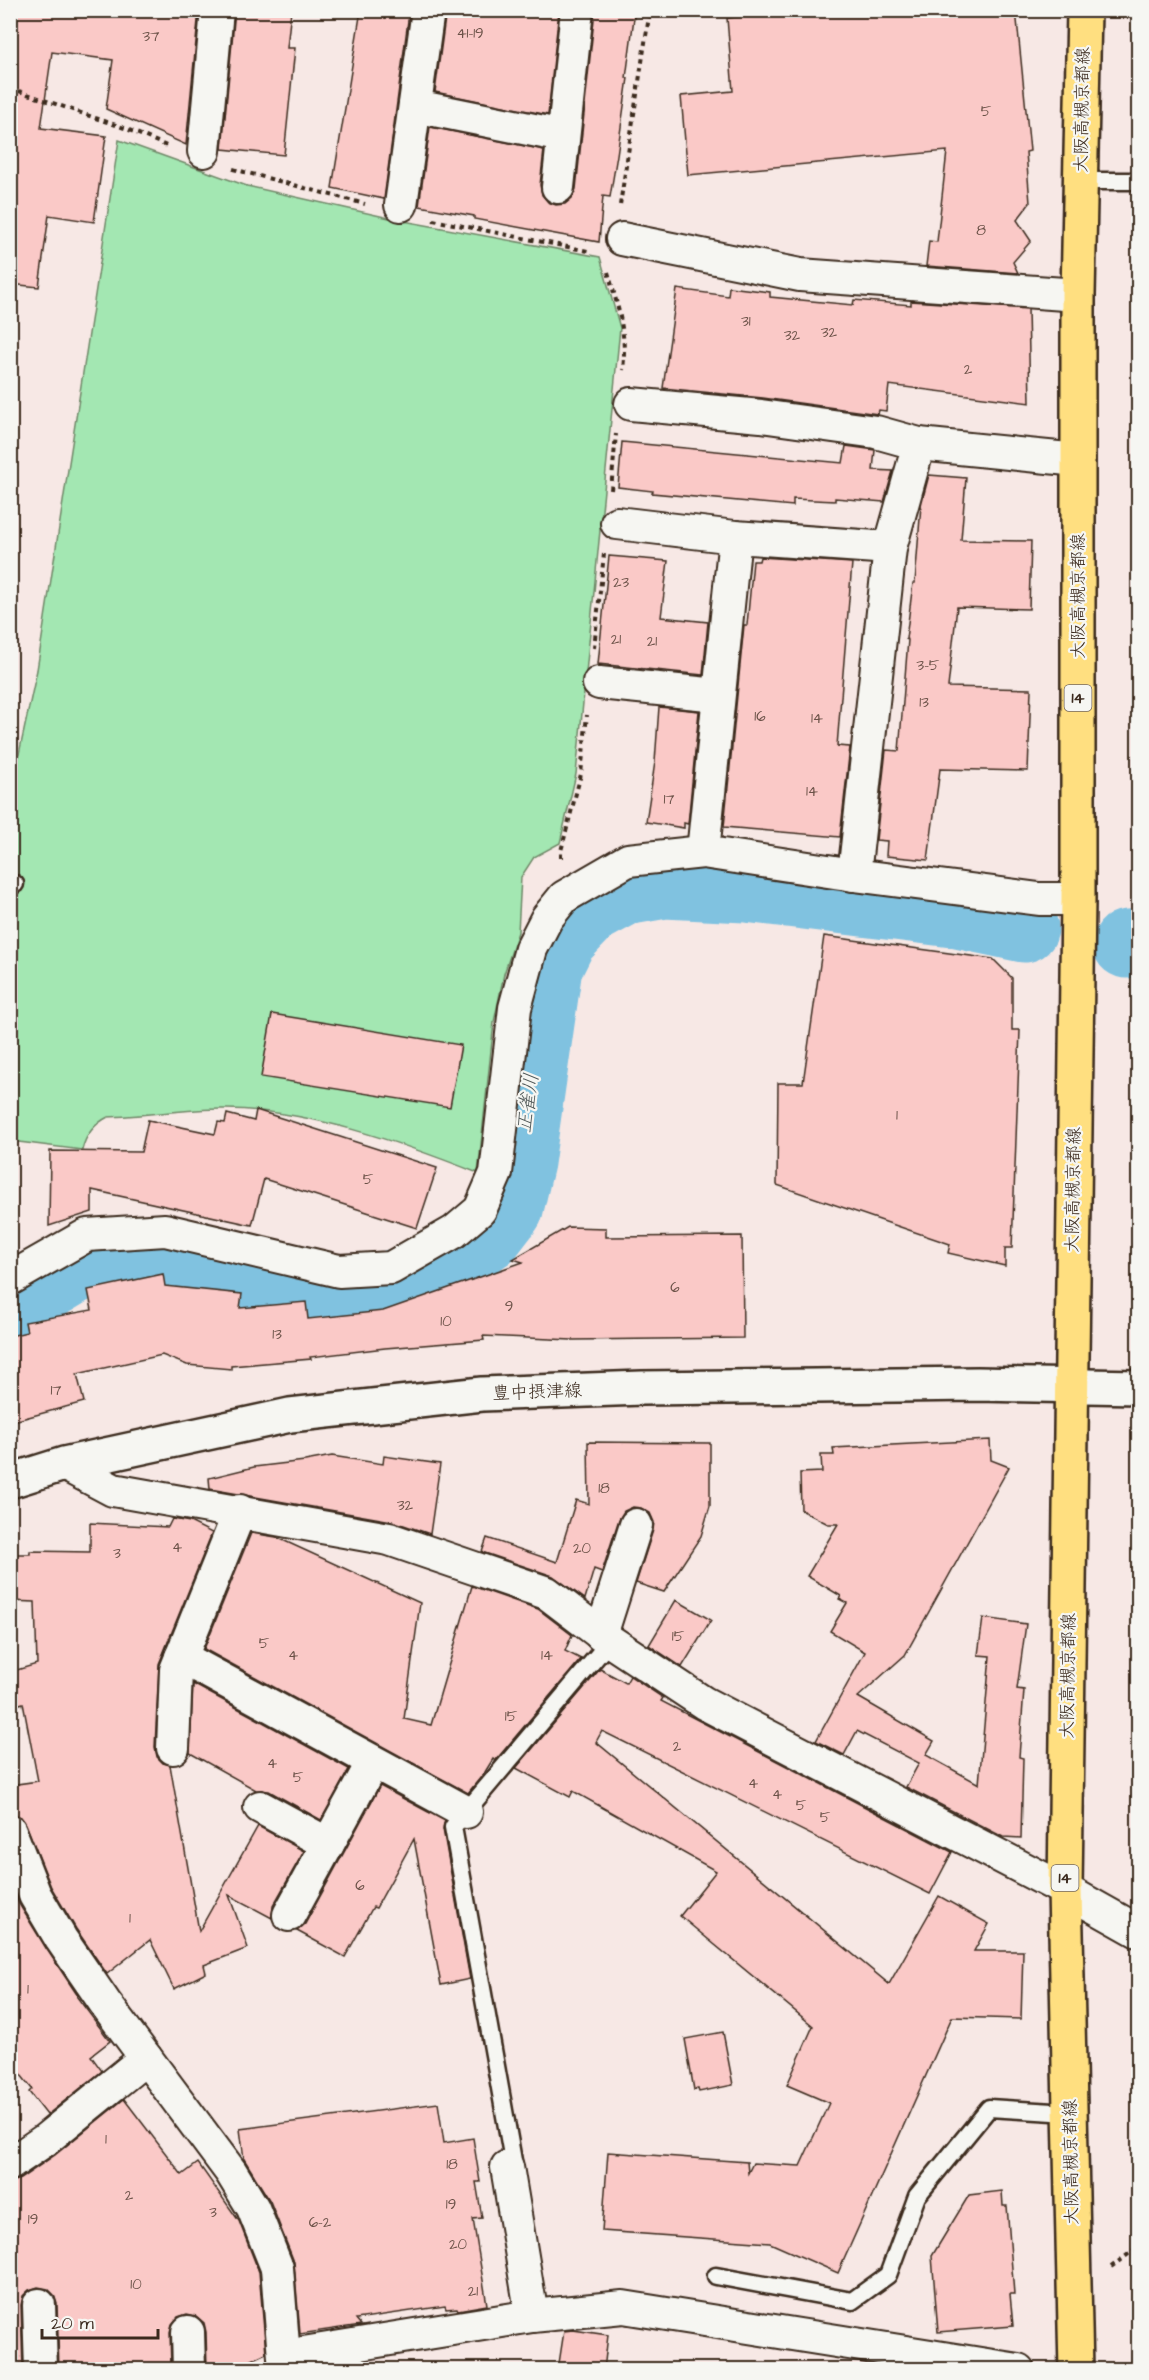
<svg xmlns="http://www.w3.org/2000/svg" width="1149" height="2380" font-family="'Architects Daughter','Klee One',sans-serif">
<style>
.green{fill:#a3e7b2;stroke:#6f8868;stroke-width:1.5}
.lines{fill:none;stroke-linecap:round;stroke-linejoin:round}
.river{stroke:#80c2e0;stroke-width:69}
.building{fill:#fac9c7;stroke:#3b2a1e;stroke-width:1.5}
.lane-casing{stroke:#3b2a1e;stroke-width:21}
.street-casing{stroke:#3b2a1e;stroke-width:36}
.secondary-casing{stroke:#3b2a1e;stroke-width:38}
.primary-casing{stroke:#3b2a1e;stroke-width:38}
.path{stroke:#3b2a1e;stroke-width:4;stroke-dasharray:4.5 4.5;stroke-linecap:butt}
.lane{stroke:#f6f6f2;stroke-width:16}
.street{stroke:#f6f6f2;stroke-width:32}
.secondary{stroke:#f6f6f2;stroke-width:33}
.primary{stroke:#ffdf80;stroke-width:33}
.labels{text-anchor:middle;dominant-baseline:central;stroke-width:4.5;stroke-linejoin:round;paint-order:stroke}
.number-label{font-size:15px;fill:#6b5248}
.shield{fill:#f6f6f2;stroke:#73675e;stroke-width:1.5}
.shield-label{font-size:16px;font-weight:bold;fill:#3b2a1e}
.street-label{font-size:18px;fill:#3b2a1e;stroke:#f6f6f2}
.water-label{font-size:20px;font-style:italic;fill:#505858;stroke:#f6f6f2}
</style>
<rect width="100%" height="100%" fill="#f7e8e5"/>
<filter id="ink" filterUnits="userSpaceOnUse"><feTurbulence type="fractalNoise" baseFrequency=".0167" numOctaves="2"/><feDisplacementMap in="SourceGraphic" scale="12" xChannelSelector="R" yChannelSelector="G"/><feConvolveMatrix kernelMatrix="1 2 1 2 8 2 1 2 1" color-interpolation-filters="sRGB"/></filter>
<g filter="url(#ink)">
<path class="green" d="M119 140 247 186 398 220 600 257 620 328 576 774 560 843 534 857 521 877 518 932 504 974 494 1022 478 1173C402 1143 304 1108 222 1109 184 1109 146 1116 108 1117 94 1124 86 1134 82 1150L11 1141V791L37 670Z"/>
<g class="lines">
<g class="river">
<path d="M1127 944 1138 943"/>
<path d="M10 1308 83 1264 129 1255 169 1256 298 1291 365 1293 417 1276 460 1255 489 1235 509 1209 520 1162 548 967 562 939 590 910 625 891 665 884 746 888 953 913 1024 928"/>
</g>
</g>
<g class="building">
<path d="M15 10H199L186 145 106 109 113 60 52 52 41 128 106 136 94 222 49 215 39 287 10 284V45Z"/>
<path d="M235 10H291L287 48H295L284 155 222 149Z"/>
<path d="M361 10 409 13 384 199 332 188Z"/>
<path d="M449 10H559L548 115 435 92 445 18H449Z"/>
<path d="M595 10H635L626 78H628L617 155 610 197 603 196 599 242 474 219V216L419 206 430 127 544 150 540 185 542 195 548 202 556 205 565 204 572 198 576 189Z"/>
<path d="M806 10H1016L1030 151 1026 152 1030 203 1017 220 1031 241 1013 262 1018 273 926 266 929 241 937 242 947 151 688 175 681 96 733 91 727 18Z"/>
<path d="M729 287 770 292V297L853 305 854 300 911 305V301L1028 309 1030 403 889 385 886 411 879 410 878 414 763 398 663 388 677 289 728 296Z"/>
<path d="M622 442 843 463 846 446 875 450 873 470 893 471 884 502 835 498V501L793 499V506L652 493 653 491 618 487Z"/>
<path d="M929 475 966 478 961 540 1031 541 1029 609 957 607 948 687 1031 689 1028 771 940 769 928 860 886 856 887 841 876 840 886 750 899 751 908 640 906 639 913 583H915L921 505Z"/>
<path d="M609 556 668 561 661 617 708 622 703 675 598 664Z"/>
<path d="M760 557 852 563 837 746 850 747 840 837 724 827 744 625H747L753 561H759Z"/>
<path d="M659 707 699 711 688 824 684 823V828L646 822 655 762Z"/>
<path d="M824 936 993 959 1012 978V1030H1020L1012 1248H1005V1266L948 1253 950 1244 777 1185 778 1083H803Z"/>
<path d="M272 1014 461 1045 450 1107 261 1077Z"/>
<path d="M256 1110 437 1168 417 1228 264 1179 252 1225 92 1190V1212L49 1226 50 1151 141 1152 148 1120 215 1134 218 1122 225 1123 227 1114 254 1121Z"/>
<path d="M568 1227 606 1228V1237L742 1236 743 1338 572 1340 483 1336 484 1340 385 1348 310 1357 311 1359 231 1366V1369L187 1365 162 1355 77 1374 84 1402 10 1422V1336L27 1332 25 1322 92 1310 88 1290 163 1274 165 1286 242 1294 240 1308 306 1302 308 1319 383 1311 523 1262 513 1259Z"/>
<path d="M990 1440 991 1460 1009 1467 905 1655 858 1697 934 1741 926 1755 979 1784 990 1656 978 1655 983 1618 1026 1624 1017 1689 1024 1690 1019 1757 1023 1758 1021 1838 1003 1837 906 1787 919 1763 857 1731 844 1755 816 1741 865 1652 830 1631 847 1603 839 1599 841 1596 807 1576 838 1524H828L801 1510 800 1473 822 1472 821 1455H834L833 1448Z"/>
<path d="M588 1442 710 1443V1506L701 1536 664 1592 636 1583 653 1530 654 1522 650 1513 641 1508 633 1507 624 1511 619 1519 602 1572 594 1569 585 1599 553 1576 482 1552 487 1538 557 1562 576 1500 589 1504Z"/>
<path d="M332 1456 383 1464 384 1456 440 1464 430 1534 392 1521 210 1489 209 1478 254 1467 305 1461Z"/>
<path d="M172 1519 190 1522 212 1533 159 1664 155 1747 157 1757 163 1763 170 1765 199 1931 258 1826 304 1851 273 1906 272 1918 229 1895 248 1948 204 1965 206 1973 174 1989 150 1940 107 1974 76 1929 51 1887 26 1824 21 1817 10 1813V1785L38 1781 23 1703 10 1707V1672L37 1664 35 1602 10 1601V1554H30V1551L90 1552V1523L168 1527Z"/>
<path d="M251 1533 276 1537 420 1603 404 1719 431 1725 472 1586 538 1609 572 1635 565 1651 581 1659 495 1761 493 1759 485 1772 468 1793 204 1649Z"/>
<path d="M676 1600 711 1620 682 1667 649 1645Z"/>
<path d="M600 1669 626 1683 630 1676 663 1698 661 1701 952 1852 930 1894 602 1731 596 1742 889 1984 939 1896 989 1924 974 1951H1023L1021 2019 952 2017 838 2273 770 2243 602 2231 608 2152 747 2162 748 2173 753 2163 800 2166 829 2103 787 2085 813 2026 680 1916 716 1871 573 1791 570 1797 516 1768Z"/>
<path d="M193 1684 349 1769 321 1820 269 1791 256 1790 190 1753Z"/>
<path d="M380 1786 445 1821 443 1829 470 1979 441 1985 414 1839 376 1908 373 1907 345 1957 297 1931 305 1924Z"/>
<path d="M10 1882 19 1904 46 1948 78 1996 77 1997 110 2041 91 2056 102 2071 47 2115 29 2092 32 2089 10 2061Z"/>
<path d="M723 2032 733 2085 699 2092 698 2089 694 2090 685 2039Z"/>
<path d="M124 2099 182 2175 198 2163 239 2221 259 2272 266 2353 230 2370H207L206 2332 204 2323 196 2316 187 2314 178 2317 172 2324 170 2332 171 2366 59 2370 57 2304 54 2295 48 2289 38 2287 29 2290 23 2296 21 2305 23 2370H10V2182L20 2179 55 2155Z"/>
<path d="M438 2103 444 2143 473 2138 480 2182H476L482 2218 473 2219 487 2305 458 2310 457 2308 446 2309 445 2306 356 2319 361 2325 300 2334 294 2262 270 2201 244 2159 240 2129Z"/>
<path d="M1002 2191 1003 2206H1007L1014 2294H1010L1013 2326 938 2332 932 2256 969 2195Z"/>
<path d="M573 2330 608 2335 604 2370H558L564 2331Z"/>
</g>
<g class="lines">
<g class="lane-casing">
<g id="lane">
<path d="M1081 181H1138"/>
<path d="M10 884H15"/>
<path d="M508 2167 514 2166 453 1827 610 1641"/>
<path d="M716 2276 852 2301 888 2275 917 2196 989 2108 1070 2113"/>
</g>
</g>
<g class="street-casing">
<g id="street">
<path d="M415 106 563 136"/>
<path d="M204 151 217 10"/>
<path d="M558 187 577 10"/>
<path d="M401 205 428 10"/>
<path d="M622 239 800 275 1078 295"/>
<path d="M631 404 761 416 876 432 919 444 1078 460"/>
<path d="M617 523 735 537 890 548"/>
<path d="M599 683 718 695"/>
<path d="M703 852 735 537"/>
<path d="M854 875 890 548 919 444"/>
<path d="M10 1279 87 1235 165 1230 339 1271 391 1268 454 1232 480 1210 496 1173 515 1008 531 949 547 918 564 897 628 860 703 852 854 875 1039 899H1078"/>
<path d="M64 1464 113 1490 389 1539 547 1593 610 1641 704 1703 1065 1890 1138 1931"/>
<path d="M601 1635 636 1525"/>
<path d="M181 1657 466 1812"/>
<path d="M173 1748 176 1670 240 1511"/>
<path d="M260 1807 328 1844"/>
<path d="M10 1831 35 1895 61 1939 105 2003 231 2172 253 2208 277 2268 285 2370"/>
<path d="M289 1915 373 1762"/>
<path d="M10 2164 45 2140 146 2058"/>
<path d="M507 2167 532 2316"/>
<path d="M39 2305 41 2370"/>
<path d="M188 2332 189 2370"/>
<path d="M285 2356 532 2316 623 2307 1018 2370"/>
</g>
</g>
<g class="secondary-casing">
<path id="secondary" d="M10 1481 64 1464 290 1415 482 1394 642 1388 978 1384 1138 1387"/>
</g>
<g class="primary-casing">
<path id="primary" d="M1076 2370 1065 1890 1078 899V295L1084 10"/>
</g>
<g class="path">
<path d="M10 88 127 129 169 147"/>
<path d="M233 169 365 204"/>
<path d="M620 205 650 10"/>
<path d="M433 220 588 251"/>
<path d="M608 272C618 307 627 334 623 370"/>
<path d="M611 490 616 434"/>
<path d="M594 648 604 554"/>
<path d="M561 858V851L581 774 587 715"/>
<path d="M1111 2267 1138 2247"/>
</g>
<use href="#lane" class="lane"/>
<use href="#street" class="street"/>
<use href="#secondary" class="secondary"/>
<use href="#primary" class="primary"/>
</g>
</g>
<g class="labels">
<g class="number-label">
<text x="470" y="33">41-19</text>
<text x="151" y="36">37</text>
<text x="986" y="111">5</text>
<text x="981" y="230">8</text>
<text x="746" y="321">31</text>
<text x="829" y="332">32</text>
<text x="792" y="335">32</text>
<text x="968" y="369">2</text>
<text x="621" y="582">23</text>
<text x="616" y="639">21</text>
<text x="652" y="641">21</text>
<text x="928" y="665">3-5</text>
<text x="924" y="702">13</text>
<text x="760" y="716">16</text>
<text x="817" y="718">14</text>
<text x="812" y="791">14</text>
<text x="669" y="799">17</text>
<text x="897" y="1115">1</text>
<text x="368" y="1179">5</text>
<text x="675" y="1287">6</text>
<text x="509" y="1306">9</text>
<text x="446" y="1321">10</text>
<text x="277" y="1334">13</text>
<text x="56" y="1390">17</text>
<text x="604" y="1488">18</text>
<text x="405" y="1505">32</text>
<text x="177" y="1547">4</text>
<text x="582" y="1548">20</text>
<text x="117" y="1553">3</text>
<text x="678" y="1636">15</text>
<text x="264" y="1643">5</text>
<text x="293" y="1655">4</text>
<text x="547" y="1655">14</text>
<text x="511" y="1716">15</text>
<text x="677" y="1746">2</text>
<text x="272" y="1763">4</text>
<text x="298" y="1777">5</text>
<text x="753" y="1783">4</text>
<text x="777" y="1794">4</text>
<text x="801" y="1805">5</text>
<text x="825" y="1817">5</text>
<text x="360" y="1885">6</text>
<text x="130" y="1918">1</text>
<text x="28" y="1989">1</text>
<text x="106" y="2139">1</text>
<text x="452" y="2164">18</text>
<text x="129" y="2195">2</text>
<text x="451" y="2204">19</text>
<text x="213" y="2212">3</text>
<text x="33" y="2219">19</text>
<text x="320" y="2222">6-2</text>
<text x="458" y="2244">20</text>
<text x="136" y="2284">10</text>
<text x="473" y="2291">21</text>
</g>
<g class="shield">
<rect x="1064.5" y="685" width="27" height="26" rx="4.5"/>
<rect x="1051.5" y="1865" width="27" height="26" rx="4.5"/>
</g>
<g class="shield-label">
<text x="1078" y="698">14</text>
<text x="1065" y="1878">14</text>
</g>
<g class="street-label">
<text transform="translate(1082 110) rotate(-89)">大阪高槻京都線</text>
<text transform="translate(1078 596) rotate(-90)">大阪高槻京都線</text>
<text transform="translate(1073 1190) rotate(-89)">大阪高槻京都線</text>
<text transform="translate(537 1392) rotate(-2)">豊中摂津線</text>
<text transform="translate(1068 1676) rotate(-89)">大阪高槻京都線</text>
<text transform="translate(1071 2162) rotate(-91)">大阪高槻京都線</text>
</g>
<g class="water-label">
<text transform="translate(528 1103) rotate(-82)">正雀川</text>
</g>
</g>
<rect width="1149" height="2380" fill="none" stroke="#f6f6f2" stroke-width="36"/>
<rect x="18" y="18" width="1113" height="2344" fill="none" stroke="#3b2a1e" stroke-width="2" filter="url(#ink)"/>
<path d="M42 2329v9h116v-9" fill="none" stroke="#3b2a1e" stroke-width="3"/>
<text x="51" y="2329" font-size="18" fill="#3b2a1e" stroke="#f6f6f2" stroke-width="4.5" paint-order="stroke">20 m</text>
</svg>
